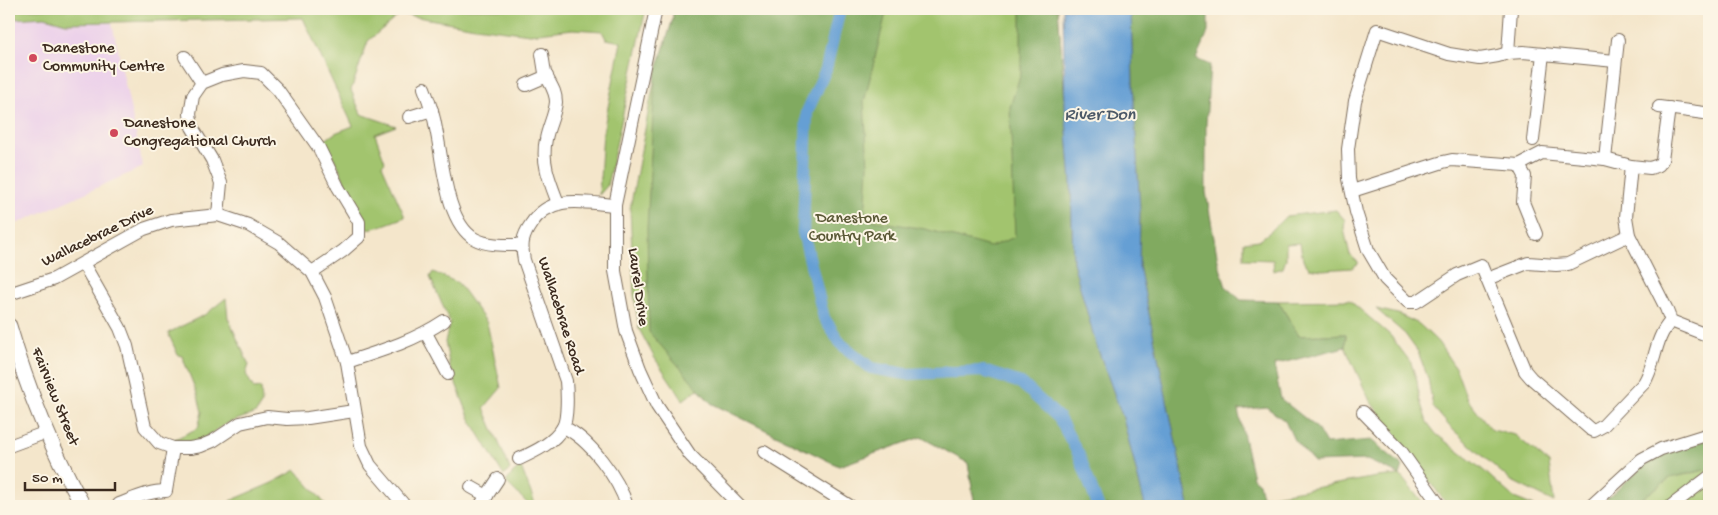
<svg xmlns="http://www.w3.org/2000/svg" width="1718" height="515" font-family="'Gochi Hand',sans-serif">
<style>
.built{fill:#ecd1ea}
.green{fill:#a2c46e;stroke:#6e7746}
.forest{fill:#81aa61;stroke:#5e6a40}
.water{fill:#659fd4;stroke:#506479}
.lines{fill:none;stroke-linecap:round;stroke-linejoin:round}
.canal{stroke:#659fd4;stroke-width:12}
.minor-casing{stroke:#7c6c5b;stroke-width:14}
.tertiary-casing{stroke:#7c6c5b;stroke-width:17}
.minor{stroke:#fff;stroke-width:12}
.tertiary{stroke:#fff;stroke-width:15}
.poi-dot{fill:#d1495b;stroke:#fcf5e5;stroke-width:2}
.labels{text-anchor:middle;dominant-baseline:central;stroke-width:4;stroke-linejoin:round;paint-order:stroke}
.poi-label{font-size:16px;fill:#3b2a1e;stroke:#fcf5e5;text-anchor:start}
.park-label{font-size:16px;fill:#5a5836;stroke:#fcf5e5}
.street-label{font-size:16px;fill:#3b2a1e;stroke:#fcf5e5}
.water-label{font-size:18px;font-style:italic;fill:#4c5967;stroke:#fcf5e5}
</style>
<rect width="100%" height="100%" fill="#fcf5e5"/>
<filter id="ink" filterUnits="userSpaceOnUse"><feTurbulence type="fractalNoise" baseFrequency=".02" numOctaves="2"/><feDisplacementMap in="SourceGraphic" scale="10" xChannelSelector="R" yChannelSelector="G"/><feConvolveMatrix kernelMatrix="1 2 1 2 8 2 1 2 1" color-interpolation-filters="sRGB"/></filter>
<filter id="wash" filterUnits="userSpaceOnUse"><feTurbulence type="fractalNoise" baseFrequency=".0096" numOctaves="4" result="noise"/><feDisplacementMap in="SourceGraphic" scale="20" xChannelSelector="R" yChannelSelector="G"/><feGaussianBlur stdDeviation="1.12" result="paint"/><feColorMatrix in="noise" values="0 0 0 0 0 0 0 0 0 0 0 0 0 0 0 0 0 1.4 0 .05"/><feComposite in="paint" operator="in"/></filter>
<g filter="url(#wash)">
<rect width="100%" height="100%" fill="#f4e6cb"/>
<path class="built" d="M45 17 66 23H112L143 167 9 227V18Z"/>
<g class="green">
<path d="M9 9H646L607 186 599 195 603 132 621 42 606 39 602 31 573 29 530 34 475 27 400 14 368 41 351 90 361 114 396 126 375 134 385 162 382 165 405 217 378 227 367 229 355 201 347 189 338 165 324 141 335 133 353 126 303 18 66 23 45 17 12 19 9 18Z"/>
<path d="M673 9H1058L1071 183 1145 506H975L968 463 921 437 839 466 711 403 698 389 683 400 654 357 639 329 634 294 630 209 655 76 673 19Z"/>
<path d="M1336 210 1345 220 1344 229 1350 255 1359 263 1352 268 1322 270 1309 268 1303 260 1300 243 1286 244V259L1283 268 1274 271 1273 260 1244 259V242L1259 240 1270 232 1286 216Z"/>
<path d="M433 272 458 283 487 323 501 388 484 408 510 469 504 476 470 419 450 368 445 342 450 322 430 277Z"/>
<path d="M226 298 228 318 249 365 246 374 254 389 261 388 262 403 256 413 228 423 195 443 173 440 198 428 202 412 198 396 182 356 178 355 168 333 206 314Z"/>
<path d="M1349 300 1390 335 1411 363 1417 381 1419 398 1427 422 1436 434 1483 470 1514 498 1534 506H1448L1370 401 1345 347 1346 334 1299 336 1278 301Z"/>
<path d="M1376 309 1398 314 1419 324 1438 342 1456 369 1467 399 1492 430 1515 435 1549 463 1554 502 1510 480 1451 428 1433 407 1428 378 1418 352 1405 334Z"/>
<path d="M521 467 536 506H530L506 482 513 473Z"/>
<path d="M1709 469V471L1671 499 1665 506H1631L1670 478Z"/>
<path d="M296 470 327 506H231L230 501 272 483Z"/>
<path d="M1400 475 1425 506H1264L1262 497 1377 477Z"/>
<path d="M1709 481V502L1708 506H1675Z"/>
</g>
<g class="forest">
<path d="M673 9H887L864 102 868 166 865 219 925 229 990 247 1015 237 1010 107 1021 73V9H1058L1071 183 1073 262 1096 344 1123 418 1145 506H975L968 463 921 437 839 466 711 403 649 332 647 229 655 76 673 19Z"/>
<path d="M1131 9H1208V32L1196 59 1210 65 1206 124V192L1218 261 1226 287 1241 300 1278 301 1299 336 1346 334 1345 347 1274 365 1281 399 1316 427 1326 444 1371 440 1403 466 1400 475 1367 460 1314 462 1294 440 1285 421 1266 407 1238 410 1253 478 1259 483 1264 506H1189L1139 266 1140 212 1133 84Z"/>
<path d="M1709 439V469L1670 478 1631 506H1599L1642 467 1663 453Z"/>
</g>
<path class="water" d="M1063 9H1131L1133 84 1140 212 1139 266 1189 506H1145L1123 418 1096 344 1073 262 1071 183 1065 107Z"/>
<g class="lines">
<path class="canal" d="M840 9 826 69 807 112 803 232 824 318 841 344 871 368 906 374 983 371 1021 383 1059 418 1079 455 1098 506"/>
</g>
</g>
<g filter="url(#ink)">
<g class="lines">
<g class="minor-casing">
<g id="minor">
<path d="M656 9 615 205V271L626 331 640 369 657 406 690 455 740 506"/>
<path d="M1508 53 1511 9"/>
<path d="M542 54C543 60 544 67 545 73 549 83 556 90 556 102 555 115 548 127 546 139 541 162 550 182 558 203"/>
<path d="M185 57 202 83"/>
<path d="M1615 61 1523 52 1508 53 1498 56 1480 59 1449 54 1377 30 1355 101 1348 149 1349 179 1356 212 1368 250 1385 279 1408 302H1416L1421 299 1457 275 1481 265 1525 371 1531 378 1590 429 1594 431 1603 426 1644 383C1656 364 1654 338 1671 321"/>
<path d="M526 85 547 76"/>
<path d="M424 88C429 101 434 115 436 129 443 159 445 222 475 239 488 246 507 245 521 245"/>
<path d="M1659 107 1704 113"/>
<path d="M409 117 432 110"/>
<path d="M1533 140 1543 54"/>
<path d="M1605 159 1618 40"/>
<path d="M1519 165 1525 176 1523 202 1536 234"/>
<path d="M1631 166 1626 217 1629 235 1666 308 1671 321 1709 336"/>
<path d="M1352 191 1443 162 1452 160 1519 165 1542 153 1605 159 1631 166 1650 168 1659 165 1662 160 1669 108"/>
<path d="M218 215 221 183 212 160 192 127 190 114 193 96 202 83 222 75 244 71 261 73 278 90 319 148 338 187 359 222V237L343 251 312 272"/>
<path d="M83 263 120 328 127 346 145 427 159 443 173 448H190L201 446 213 441 240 423 267 417 287 419 308 418 354 411"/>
<path d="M1487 279 1528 263 1556 265 1568 264 1629 235"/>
<path d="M9 294 54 279 144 229 171 220 218 215 248 225 279 243 312 272 325 297 347 362 361 446 370 465 405 506"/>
<path d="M426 333 448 374"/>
<path d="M347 362C381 351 414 341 444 321"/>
<path d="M1363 412 1401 451 1440 506"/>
<path d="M563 427C589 438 619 479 627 506"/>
<path d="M9 446 47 432"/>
<path d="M764 452 850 506"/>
<path d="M519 459C534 452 554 443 563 427 568 418 567 392 566 381L524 260C521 245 522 237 531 224 551 193 584 203 615 205"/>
<path d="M471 487 487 496"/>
<path d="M119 504C135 498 149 491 166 491L173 448"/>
<path d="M480 506 498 479"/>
<path d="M1591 506 1642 459 1661 449 1709 434"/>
<path d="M1671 506 1709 477"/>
</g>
</g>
<g class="tertiary-casing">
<path id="tertiary" d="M9 326C27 388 52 450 83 506"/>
</g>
<use href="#minor" class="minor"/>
<use href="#tertiary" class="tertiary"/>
</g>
</g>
<g class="poi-dot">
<circle cx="33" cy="58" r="5"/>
<circle cx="114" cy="133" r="5"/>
</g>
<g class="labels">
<g class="poi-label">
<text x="43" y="49">Danestone<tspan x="43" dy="18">Community Centre</tspan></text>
<text x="124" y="124">Danestone<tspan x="124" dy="18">Congregational Church</tspan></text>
</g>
<g class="park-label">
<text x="852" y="219">Danestone<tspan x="852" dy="18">Country Park</tspan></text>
</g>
<g class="street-label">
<text transform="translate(98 237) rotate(-26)">Wallacebrae Drive</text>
<text transform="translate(637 287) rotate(82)">Laurel Drive</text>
<text transform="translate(560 316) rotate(72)">Wallacebrae Road</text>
<text transform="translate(54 397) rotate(68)">Fairview Street</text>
</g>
<g class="water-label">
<text x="1100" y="115">River Don</text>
</g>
</g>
<rect width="1718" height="515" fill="none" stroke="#fcf5e5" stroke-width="30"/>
<path d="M25 482v8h90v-8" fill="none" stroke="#3b2a1e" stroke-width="2.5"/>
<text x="32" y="482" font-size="15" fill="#3b2a1e" stroke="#fcf5e5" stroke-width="4" paint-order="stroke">50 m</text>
</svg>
